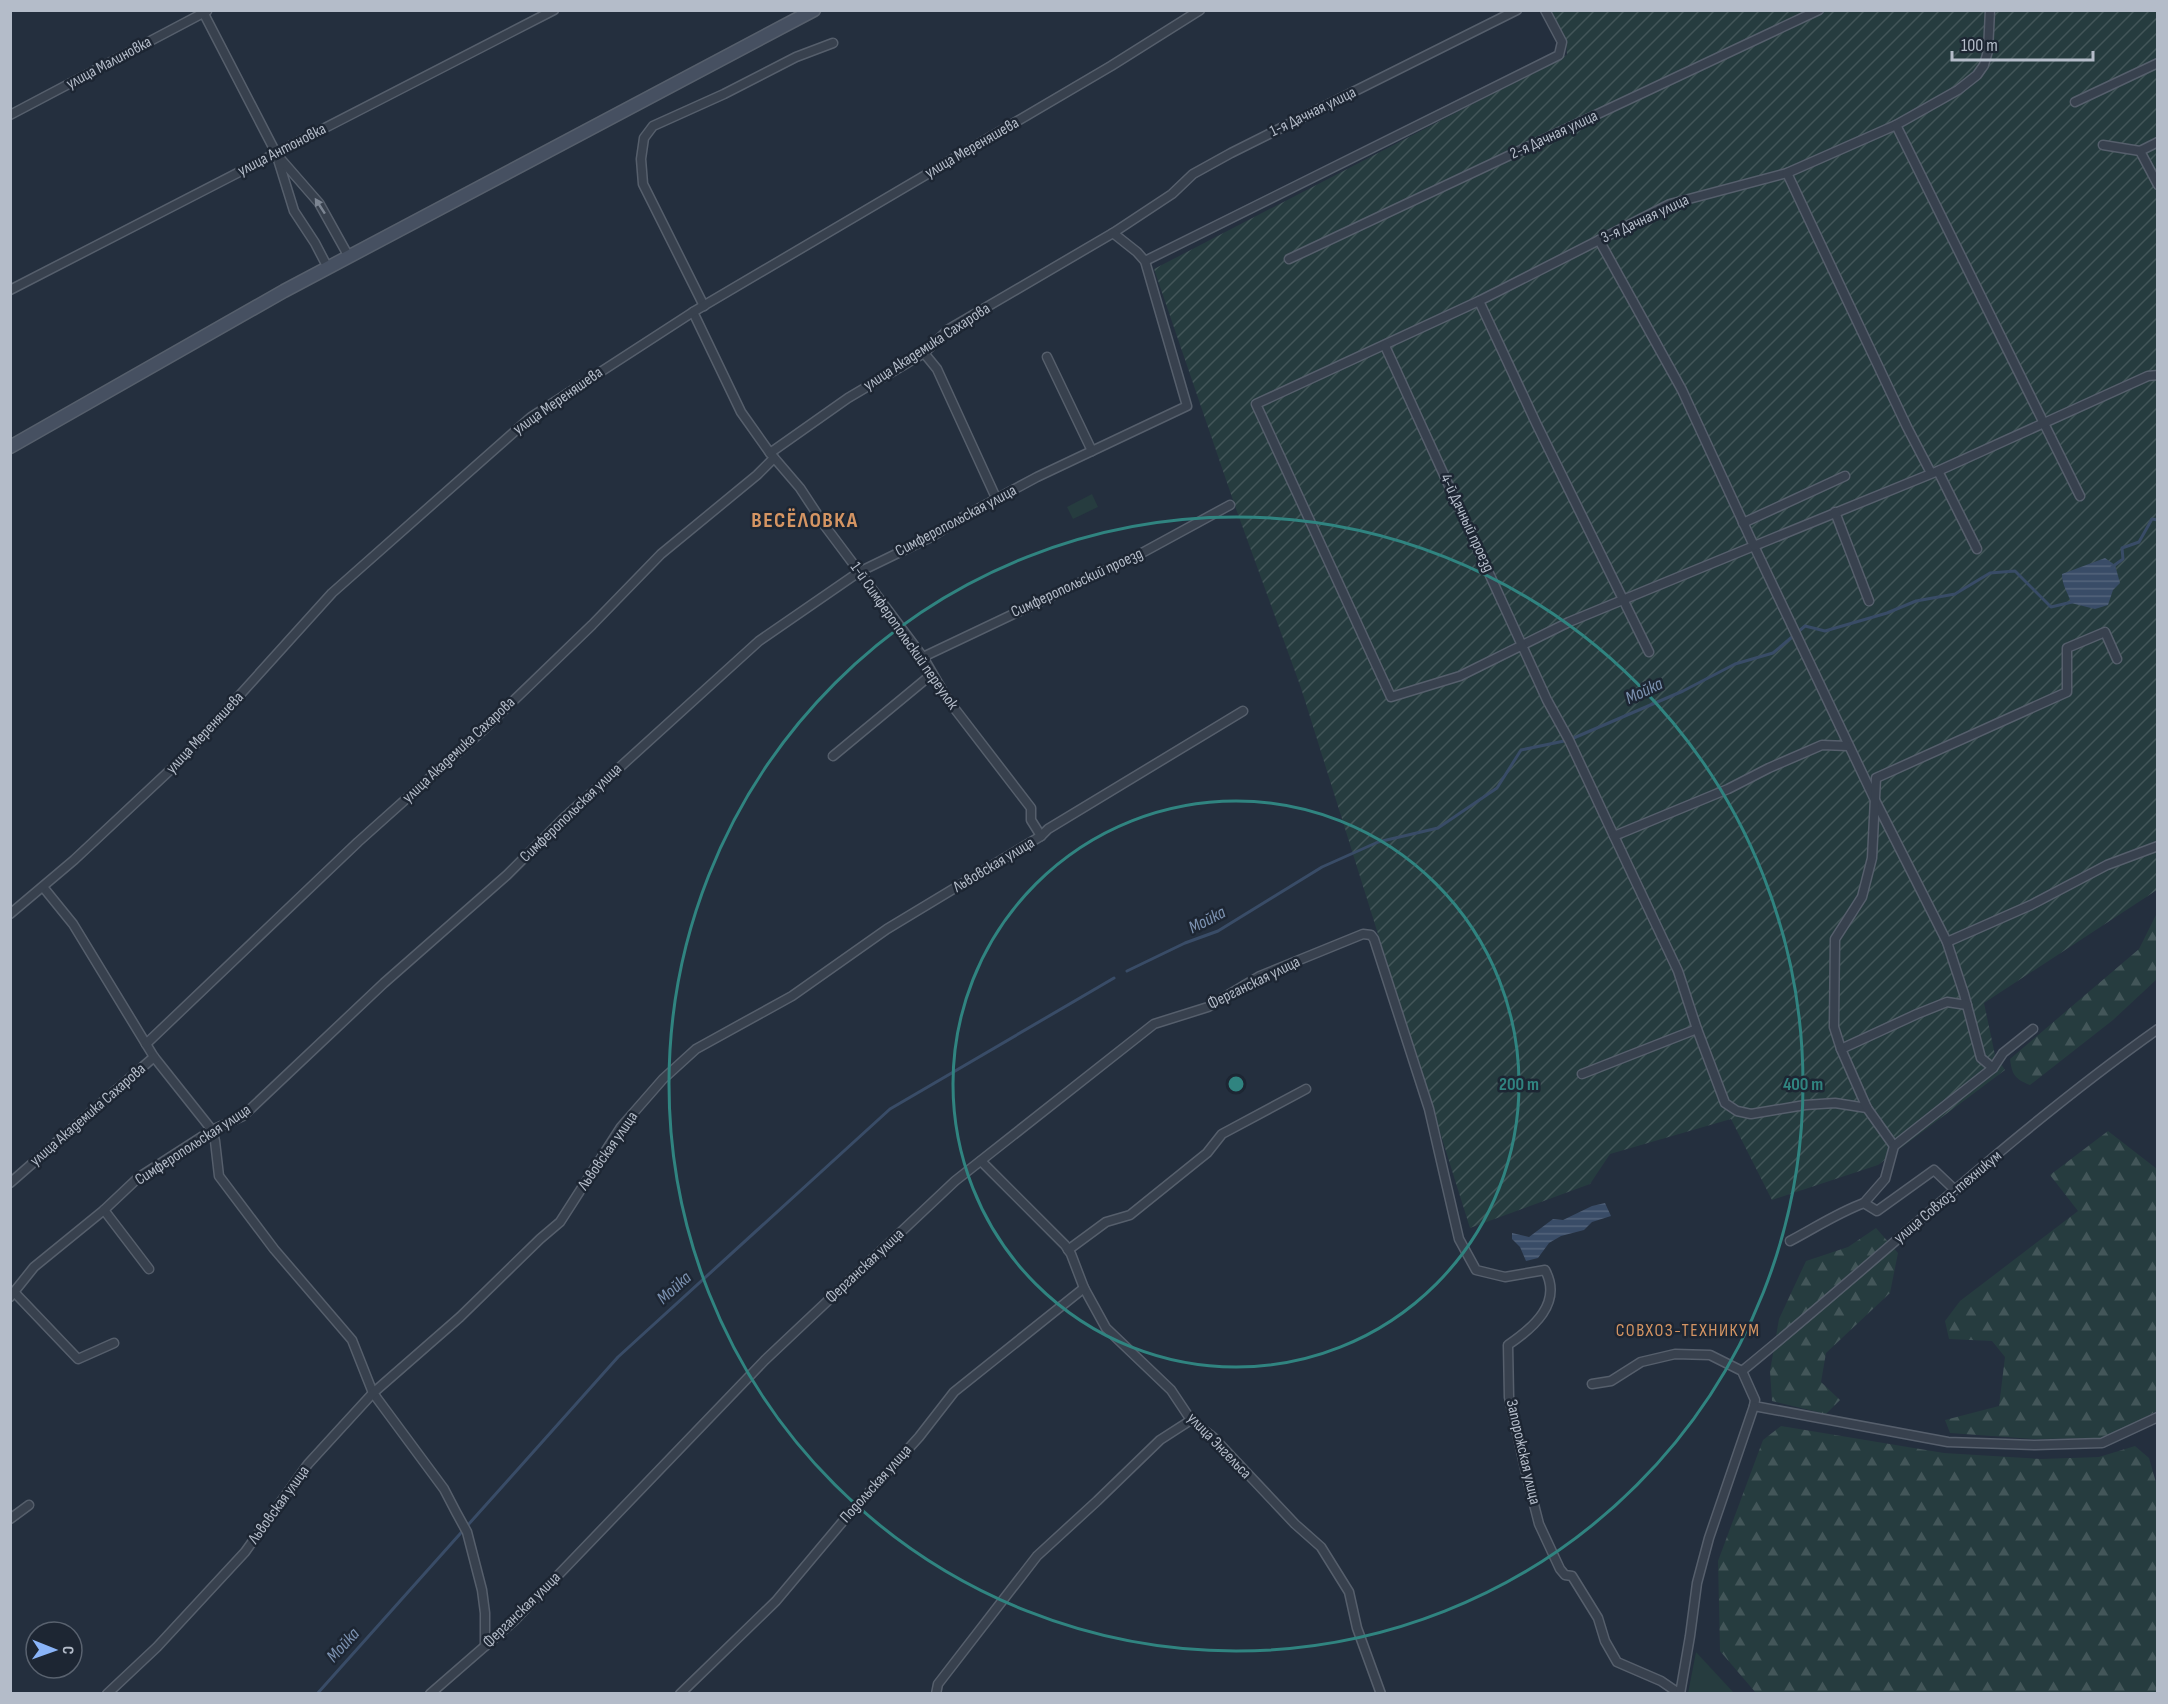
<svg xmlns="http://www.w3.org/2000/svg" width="2168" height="1704" font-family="'Sofia Sans Condensed',sans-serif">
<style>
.grass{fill:#263c3f}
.forest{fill:url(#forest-firs)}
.garden{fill:url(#garden-furrows)}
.water{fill:url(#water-rules)}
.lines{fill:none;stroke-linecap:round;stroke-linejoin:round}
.stream{stroke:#394c67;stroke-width:3}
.street-casing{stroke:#565f6c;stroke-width:11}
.secondary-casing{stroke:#565f6c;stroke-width:15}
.street{stroke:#38414e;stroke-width:8}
.secondary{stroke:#465061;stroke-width:12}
.oneway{fill:#7c8592}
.ring{fill:none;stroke:#308480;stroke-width:3}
.labels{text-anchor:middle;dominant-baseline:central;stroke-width:5;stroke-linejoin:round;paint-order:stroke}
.street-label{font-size:16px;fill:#b4bcc9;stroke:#1d2633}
.water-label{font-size:18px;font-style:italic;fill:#7c92b1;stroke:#1d2633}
.neighbourhood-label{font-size:18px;letter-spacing:1.5px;fill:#d59563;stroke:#1d2633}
.district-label{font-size:22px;font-weight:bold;letter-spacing:1.5px;fill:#d59563;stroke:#1d2633}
.centre{fill:#308480;stroke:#1d2633;stroke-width:3}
.ring-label{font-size:18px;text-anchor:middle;font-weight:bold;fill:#308480;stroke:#1d2633;stroke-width:5;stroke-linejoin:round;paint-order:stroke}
</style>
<defs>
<pattern id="forest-firs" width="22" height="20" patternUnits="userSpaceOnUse" patternTransform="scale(1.5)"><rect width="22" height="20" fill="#263c3f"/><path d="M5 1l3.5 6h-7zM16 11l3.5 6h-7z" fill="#435659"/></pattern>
<pattern id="garden-furrows" width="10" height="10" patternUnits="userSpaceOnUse" patternTransform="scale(1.5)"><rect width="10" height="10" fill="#263c3f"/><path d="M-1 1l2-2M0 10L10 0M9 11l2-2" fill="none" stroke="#435659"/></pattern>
<pattern id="water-rules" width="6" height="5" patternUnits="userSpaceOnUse" patternTransform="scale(1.5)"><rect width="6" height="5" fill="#394c67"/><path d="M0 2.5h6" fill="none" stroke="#53647b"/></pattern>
</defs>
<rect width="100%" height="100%" fill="#242f3e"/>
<g class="grass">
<path d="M1092 494 1098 507 1073 519 1067 507Z"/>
<path d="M1696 1652 1734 1693H1688Z"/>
</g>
<g class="forest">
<path d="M2157 913V979L2113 1020 2030 1085C2015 1079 2012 1075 2010 1059L2139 949Z"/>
<path d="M2108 1131 2157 1169V1411L2105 1438 2034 1439 1950 1433 1945 1420 1999 1406 2005 1357 1992 1341 1949 1339 1945 1321 1960 1301 2078 1211 2050 1175Z"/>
<path d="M1876 1228 1898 1253 1890 1293 1826 1353 1821 1382 1840 1400 1826 1414 1772 1401 1770 1371 1779 1319 1806 1261 1848 1247Z"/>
<path d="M1781 1426 1944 1453 2041 1459 2099 1457 2135 1446 2149 1458 2157 1486V1693H1756L1720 1651 1718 1561 1763 1440Z"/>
</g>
<path class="garden" d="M1551 11H2157V890L1984 1003 1995 1055 2005 1070 1878 1165 1772 1200 1731 1119 1610 1154 1590 1184 1470 1228 1301 688 1235 506 1154 269 1567 55 1566 40Z"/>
<g class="water">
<path d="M2105 558 2115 565 2120 583 2113 590 2108 605 2095 609 2071 603C2068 592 2062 586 2062 574Z"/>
<path d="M1605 1203 1611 1216 1592 1222 1584 1230 1561 1236 1549 1243 1538 1258 1526 1261 1520 1247 1512 1239V1233L1529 1237 1553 1219 1563 1220 1592 1206Z"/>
</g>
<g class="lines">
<g class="stream">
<path d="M2112 567 2123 559 2122 548 2139 542 2152 519 2158 520"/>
<path d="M1127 971 1185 943 1218 931 1322 867 1378 842 1438 828 1497 788 1521 750 1569 740 1683 691 1735 664 1773 653 1805 626 1825 631 1887 613 1916 601 1955 594 1990 573 2015 571 2051 607 2072 602"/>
<path d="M317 1694 618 1357 890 1109 1114 978"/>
</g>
<g class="street-casing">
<g id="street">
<path d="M202 10 276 153 294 211 315 243 328 268"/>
<path d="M1990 10 1988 51 1984 65 1977 75 1958 90 1896 125 1787 173 1670 204 1479 301 1256 404 1391 697 1460 676 1569 622 1754 546 1874 798 1947 942 1964 994 1981 1058 1993 1068"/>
<path d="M2075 102 2158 63"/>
<path d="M10 115 207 11"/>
<path d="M1896 125 2080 496"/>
<path d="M2103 145 2140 151 2158 142"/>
<path d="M2140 151 2158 185"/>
<path d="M278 156 319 203 349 257"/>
<path d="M1787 173 1907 427 1931 473"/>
<path d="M1599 240 1682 390 1754 546 1938 471 2148 376 2158 375"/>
<path d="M1289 259 1819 10"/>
<path d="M1145 261 1559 55 1562 42 1545 10"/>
<path d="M10 290 554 10"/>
<path d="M1479 301 1536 423 1649 652"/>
<path d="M704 306 643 184 641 159 644 138 653 126 724 94 796 57 833 43"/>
<path d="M693 312 741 412 770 453 800 488 825 526 923 657 948 700 1031 808V820L1041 836"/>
<path d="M1385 346 1547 700 1569 740 1614 836"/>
<path d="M924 353 937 369 997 500"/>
<path d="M1047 357 1092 451"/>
<path d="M770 453 848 398 924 353 949 329 1113 233 1172 194 1193 174 1231 153 1517 10"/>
<path d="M1938 471 1977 549"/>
<path d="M1835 512 1869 601"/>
<path d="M1743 523 1845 476"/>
<path d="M923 657 1140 554 1230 505"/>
<path d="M833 756 932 674"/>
<path d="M43 887 73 924 154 1057 212 1130 215 1141 219 1176 274 1249 352 1340 373 1393 444 1489 456 1512 467 1532 482 1590 485 1613V1646"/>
<path d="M10 914 74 860 182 759 332 593 531 417 693 312 1111 66 1200 10"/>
<path d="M1947 942 2031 905 2107 865 2158 846"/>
<path d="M1697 1029 1678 971 1614 836 1728 789 1769 768 1822 745 1848 746"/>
<path d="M146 1044 358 842 481 732 592 625 661 554 757 475 774 458"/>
<path d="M1841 1049 1917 1014 1947 1002 1967 1005"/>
<path d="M1582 1074 1697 1029 1725 1103 1737 1111 1751 1114 1805 1105 1835 1103 1867 1108"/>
<path d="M1894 1146 1867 1108 1841 1049 1834 1027 1835 939 1862 897 1872 858 1876 778 2067 692V648L2105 632 2117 659"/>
<path d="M981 1161 1065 1245 1071 1254 1084 1288 1106 1328 1171 1390 1191 1420 1213 1437 1295 1524 1321 1547 1349 1592 1357 1628 1381 1694"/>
<path d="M10 1183 154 1057"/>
<path d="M1864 1203 1885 1179 1894 1146 1993 1068 2003 1053 2033 1029"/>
<path d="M104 1210 149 1269"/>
<path d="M1790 1241C1815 1228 1837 1213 1864 1203L1877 1211 1934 1170 1955 1190"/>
<path d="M1068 1250 1106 1222 1130 1215 1207 1153 1222 1134 1306 1089"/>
<path d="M15 1293 78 1359 114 1343"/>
<path d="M10 1297 34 1267 104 1210 139 1177 212 1130 243 1116 384 983 507 875 566 816 759 641 859 572 931 537 963 517 1037 477 1187 406 1145 261 1137 252 1113 233"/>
<path d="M1742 1371C1881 1258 2011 1133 2158 1029"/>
<path d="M1592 1384 1611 1381 1641 1362 1675 1354 1710 1355 1742 1371 1755 1400 1754 1406 1948 1442 2035 1445 2102 1443 2158 1417"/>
<path d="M10 1519 29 1505"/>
<path d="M107 1694 157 1647 245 1552 308 1464 373 1393 460 1317 540 1239 560 1222 621 1127 663 1079 696 1049 792 996 887 929 1041 836 1048 829 1243 711"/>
<path d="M430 1694 515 1620 765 1360 955 1181 1154 1024 1208 1007 1260 976 1363 934 1371 935 1374 939 1429 1109 1459 1239 1476 1270 1505 1277 1545 1270C1563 1303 1533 1328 1508 1345L1509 1397 1527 1477 1539 1524 1560 1569 1565 1575 1572 1576 1598 1618 1605 1641 1617 1662 1661 1681 1680 1694"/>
<path d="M680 1694 776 1601 844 1520 919 1437 954 1392 1084 1288"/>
<path d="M936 1694 938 1684 1037 1556 1097 1501 1160 1440 1191 1420"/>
<path d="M1680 1694 1690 1636 1697 1583 1709 1538 1754 1406"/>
</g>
</g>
<g class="secondary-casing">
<path id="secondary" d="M10 447 284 291 814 10"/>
</g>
<use href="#street" class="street"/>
<use href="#secondary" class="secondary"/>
</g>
<defs><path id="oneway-solid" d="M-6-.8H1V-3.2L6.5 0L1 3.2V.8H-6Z" transform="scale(1.5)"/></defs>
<use class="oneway" href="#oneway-solid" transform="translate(320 206) rotate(-123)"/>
<g class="ring">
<circle cx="1236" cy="1084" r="283"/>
<circle cx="1236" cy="1084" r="567"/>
</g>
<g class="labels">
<g class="street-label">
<text transform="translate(109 63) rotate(-28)">улица Малиновка</text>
<text transform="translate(1313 112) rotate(-26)">1-я Дачная улица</text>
<text transform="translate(1554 135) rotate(-25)">2-я Дачная улица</text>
<text transform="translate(972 148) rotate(-30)">улица Мереняшева</text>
<text transform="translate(282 150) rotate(-27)">улица Антоновка</text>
<text transform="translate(1645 219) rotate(-25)">3-я Дачная улица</text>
<text transform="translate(927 347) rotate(-33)">улица Академика Сахарова</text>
<text transform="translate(558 401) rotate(-35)">улица Мереняшева</text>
<text transform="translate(956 521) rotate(-28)">Симферопольская улица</text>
<text transform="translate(1467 523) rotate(65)">4-й Дачный проезд</text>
<text transform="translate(1077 583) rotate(-25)">Симферопольский проезд</text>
<text transform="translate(904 636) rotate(55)">1-й Симферопольский переулок</text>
<text transform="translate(205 733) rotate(-47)">улица Мереняшева</text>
<text transform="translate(459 750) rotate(-43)">улица Академика Сахарова</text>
<text transform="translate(571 813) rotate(-44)">Симферопольская улица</text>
<text transform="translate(994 865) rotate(-31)">Львовская улица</text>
<text transform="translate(1254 983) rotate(-26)">Ферганская улица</text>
<text transform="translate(88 1115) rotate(-41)">улица Академика Сахарова</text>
<text transform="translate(193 1145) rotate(-33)">Симферопольская улица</text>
<text transform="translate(608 1151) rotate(-55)">Львовская улица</text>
<text transform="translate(1948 1197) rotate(-40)">улица Совхоз-техникум</text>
<text transform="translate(865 1266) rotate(-43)">Ферганская улица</text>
<text transform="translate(1219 1446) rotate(46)">улица Энгельса</text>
<text transform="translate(1523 1452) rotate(77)">Запорожская улица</text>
<text transform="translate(876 1484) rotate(-48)">Подольская улица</text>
<text transform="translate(279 1505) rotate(-54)">Львовская улица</text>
<text transform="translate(522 1610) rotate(-44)">Ферганская улица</text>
</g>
<g class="water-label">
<text transform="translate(1644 691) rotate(-25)">Мойка</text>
<text transform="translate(1207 920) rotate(-27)">Мойка</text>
<text transform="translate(674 1288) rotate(-42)">Мойка</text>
<text transform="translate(343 1645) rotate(-48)">Мойка</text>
</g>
<g class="neighbourhood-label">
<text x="1688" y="1330">СОВХОЗ-ТЕХНИКУМ</text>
</g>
<g class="district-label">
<text x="805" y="520">ВЕСЁЛОВКА</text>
</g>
</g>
<circle cx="1236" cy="1084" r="9" class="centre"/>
<g class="ring-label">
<text x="1519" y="1090">200 m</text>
<text x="1803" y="1090">400 m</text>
</g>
<rect width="2168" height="1704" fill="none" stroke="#b4bcc9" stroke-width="24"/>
<g transform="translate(54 1650) rotate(91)"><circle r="28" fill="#1d2633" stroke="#59626f" stroke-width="1.5"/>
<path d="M0-4.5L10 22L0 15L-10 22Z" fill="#8ab4f8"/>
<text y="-9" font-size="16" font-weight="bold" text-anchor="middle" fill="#b4bcc9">С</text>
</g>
<path d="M1952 51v9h141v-9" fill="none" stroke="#b4bcc9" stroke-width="3"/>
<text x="1961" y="51" font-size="18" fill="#b4bcc9" stroke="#1d2633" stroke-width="4.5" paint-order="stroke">100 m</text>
</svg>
